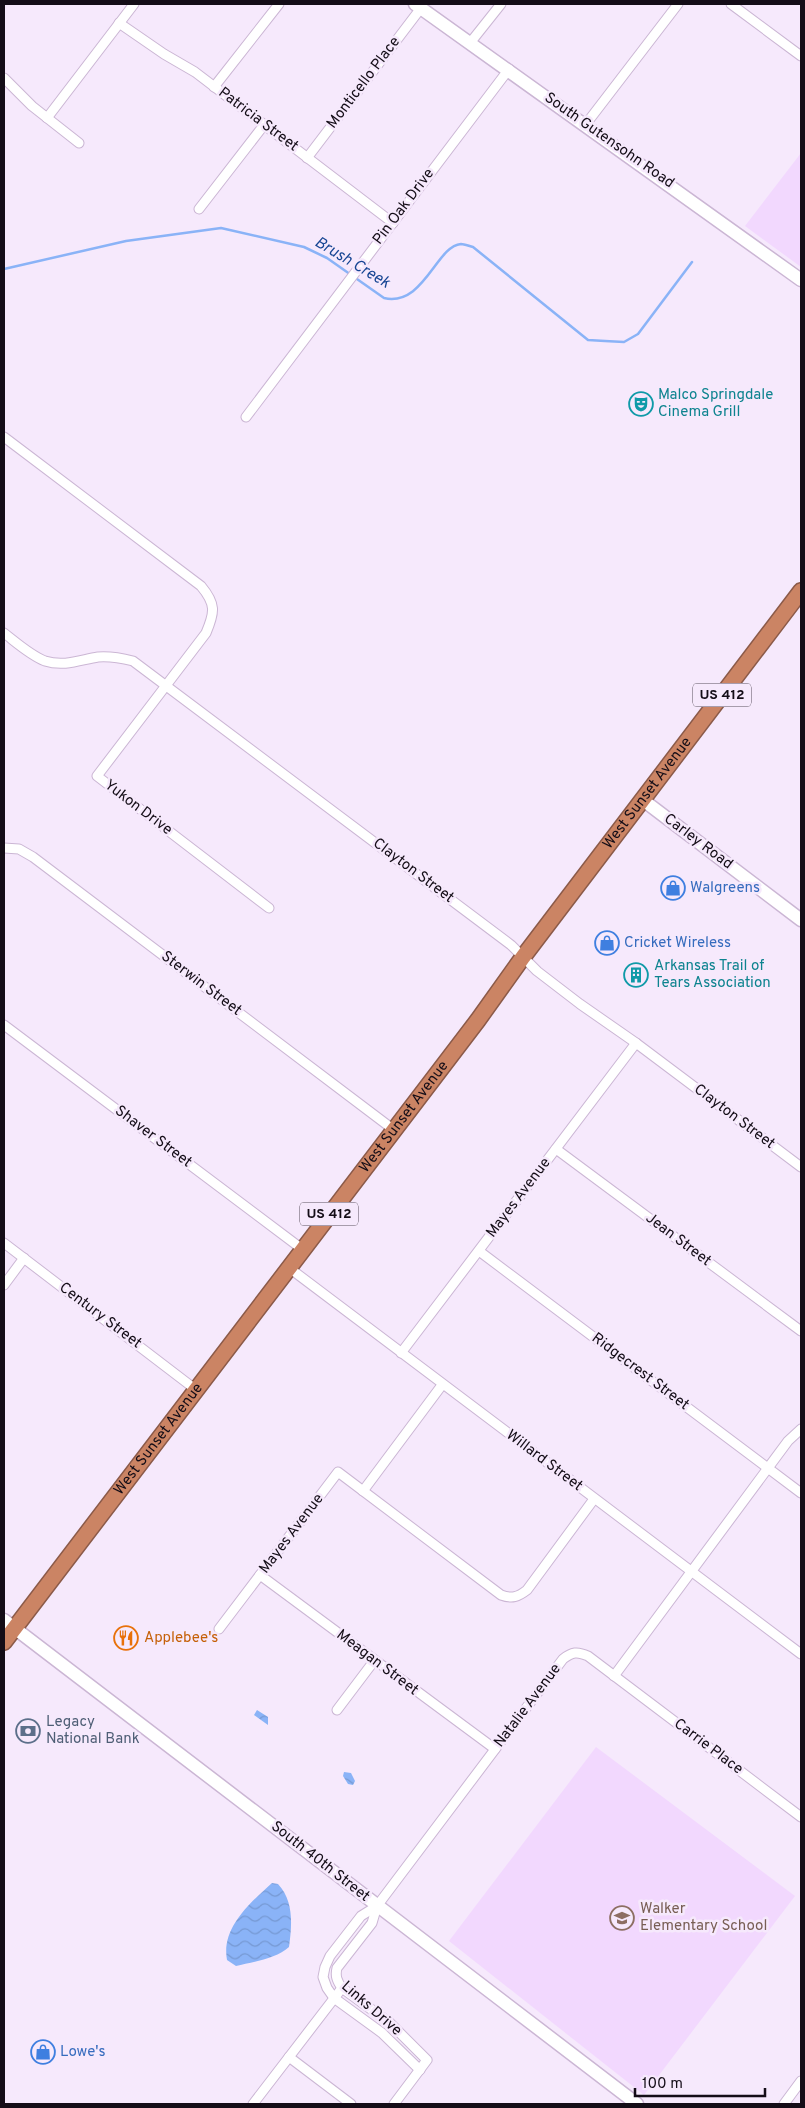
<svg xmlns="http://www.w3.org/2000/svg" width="805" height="2108" font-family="Overpass,sans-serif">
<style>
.built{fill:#f2d8fe}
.water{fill:url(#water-waves)}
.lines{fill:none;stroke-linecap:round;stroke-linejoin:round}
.stream{stroke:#8ab3f7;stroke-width:2.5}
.street-casing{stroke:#cbb6d4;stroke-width:11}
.secondary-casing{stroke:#cbb6d4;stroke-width:15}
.highway-casing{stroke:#8b5a49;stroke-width:18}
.street{stroke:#fff;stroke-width:9}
.secondary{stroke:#fff;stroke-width:12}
.highway{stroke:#cb8464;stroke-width:15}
.labels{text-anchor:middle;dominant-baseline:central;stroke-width:5;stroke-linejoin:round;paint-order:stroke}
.shield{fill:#f6e9fc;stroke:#584f5c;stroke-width:1}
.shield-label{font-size:14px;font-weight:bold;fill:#140d17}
.street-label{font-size:15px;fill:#140d17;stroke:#f6e9fc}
.culture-label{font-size:15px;fill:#0d838f;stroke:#f6e9fc;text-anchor:start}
.shop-label{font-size:15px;fill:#366cbe;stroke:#f6e9fc;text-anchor:start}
.food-label{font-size:15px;fill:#c56008;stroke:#f6e9fc;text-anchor:start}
.service-label{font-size:15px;fill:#4e5e75;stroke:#f6e9fc;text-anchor:start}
.education-label{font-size:15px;fill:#785e54;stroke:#f6e9fc;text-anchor:start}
.water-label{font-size:16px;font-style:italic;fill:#164593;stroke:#f6e9fc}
</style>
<defs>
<pattern id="water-waves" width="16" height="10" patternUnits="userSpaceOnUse" patternTransform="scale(1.25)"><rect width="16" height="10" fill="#8ab3f7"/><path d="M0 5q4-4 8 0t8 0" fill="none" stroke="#7699d3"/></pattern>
</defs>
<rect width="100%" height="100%" fill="#f6e9fc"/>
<g class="built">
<path d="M801 153V267L745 226Z"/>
<path d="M596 1747 795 1896 644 2095 449 1941Z"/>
</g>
<g class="water">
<path d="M257 1710 268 1717V1725L254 1715Z"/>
<path d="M344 1772 351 1773 355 1781 353 1785 348 1784 343 1776Z"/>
<path d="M272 1883 278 1884C294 1901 292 1925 289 1947 276 1959 252 1962 236 1966L227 1960C221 1928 250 1903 272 1883Z"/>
</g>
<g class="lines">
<path class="stream" d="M4 269 126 241 221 228 304 247 327 258 384 298C424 307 436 246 461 244 464 244 469 246 473 247L588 340 605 341 624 342 638 334 692 262"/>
<g class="street-casing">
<g id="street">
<path d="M731 4 801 56"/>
<path d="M119 23 164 54 195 72 393 223"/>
<path d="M470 43 501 4"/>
<path d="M4 78 32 106 79 143"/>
<path d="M214 87 279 4"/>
<path d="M47 118 134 4"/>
<path d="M586 124 678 4"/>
<path d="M307 158 421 8"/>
<path d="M199 209 264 125"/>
<path d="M246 417 509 69"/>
<path d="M4 437 201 586C216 604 215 612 206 633L97 776 269 908"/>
<path d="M4 633C17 643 30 655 45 661 64 667 80 660 98 657 110 656 121 658 133 661L511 945 537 971 580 1004 636 1043 801 1167"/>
<path d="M4 848 19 849 33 857 394 1130"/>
<path d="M4 1025 302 1249"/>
<path d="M556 1149 801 1331"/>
<path d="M4 1243 195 1389"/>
<path d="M479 1251 801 1493"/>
<path d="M288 1267 801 1654"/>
<path d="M4 1285 24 1258"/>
<path d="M401 1353 636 1043"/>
<path d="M363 1491 442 1385"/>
<path d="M260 1575 495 1749"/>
<path d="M219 1629 338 1472 501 1595C512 1599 518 1597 527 1590L594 1499"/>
<path d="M614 1676 788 1441 801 1429"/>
<path d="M337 1710 374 1661"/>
<path d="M377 1906 361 1916 330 1956 325 1967 323 1977 327 1988 334 1998 382 2033 420 2070"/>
<path d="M289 2057 351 2104"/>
<path d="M253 2104 342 1988"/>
<path d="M394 2104 427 2060 390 2023 342 1988C337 1981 335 1976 337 1968L372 1923 377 1906 563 1659C572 1652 577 1651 588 1656L801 1817"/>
<path d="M784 2104 801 2081"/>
</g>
</g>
<g class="secondary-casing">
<g id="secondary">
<path d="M415 4 801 280"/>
<path d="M643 800 801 920"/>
<path d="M4 1620 637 2104"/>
</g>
</g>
<g class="highway-casing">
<g id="highway">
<path id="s1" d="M4 1642 478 1020 523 957 801 591"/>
</g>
</g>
<use href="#street" class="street"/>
<use href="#secondary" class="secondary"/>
<use href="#highway" class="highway"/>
</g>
<defs>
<g id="theatre-ring" transform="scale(1.25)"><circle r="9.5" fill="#f6e9fc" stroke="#0f9aa8" stroke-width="1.5"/><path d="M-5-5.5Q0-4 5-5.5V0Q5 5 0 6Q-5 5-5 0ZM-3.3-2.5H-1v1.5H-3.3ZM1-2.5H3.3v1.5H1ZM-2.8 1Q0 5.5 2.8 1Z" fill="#0f9aa8"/></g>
<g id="shop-ring" transform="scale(1.25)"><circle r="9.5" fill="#f6e9fc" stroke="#3f7fe0" stroke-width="1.5"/><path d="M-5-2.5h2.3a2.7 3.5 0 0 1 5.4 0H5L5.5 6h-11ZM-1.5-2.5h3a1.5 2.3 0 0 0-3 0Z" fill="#3f7fe0"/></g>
<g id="building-ring" transform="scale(1.25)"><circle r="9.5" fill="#f6e9fc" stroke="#0f9aa8" stroke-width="1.5"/><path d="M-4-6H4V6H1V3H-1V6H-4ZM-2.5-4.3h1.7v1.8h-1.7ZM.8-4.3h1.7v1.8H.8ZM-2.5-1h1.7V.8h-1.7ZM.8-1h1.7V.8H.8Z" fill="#0f9aa8"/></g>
<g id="restaurant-ring" transform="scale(1.25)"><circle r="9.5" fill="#f6e9fc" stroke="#e8710a" stroke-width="1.5"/><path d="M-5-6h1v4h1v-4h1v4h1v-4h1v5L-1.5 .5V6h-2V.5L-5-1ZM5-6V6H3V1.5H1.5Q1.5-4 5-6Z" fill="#e8710a"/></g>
<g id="bank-ring" transform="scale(1.25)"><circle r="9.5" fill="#f6e9fc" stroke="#5c6f8a" stroke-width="1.5"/><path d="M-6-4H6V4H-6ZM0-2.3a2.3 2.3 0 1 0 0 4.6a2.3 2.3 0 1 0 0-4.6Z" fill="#5c6f8a"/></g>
<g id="school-ring" transform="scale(1.25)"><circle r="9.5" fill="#f6e9fc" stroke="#8d6e63" stroke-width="1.5"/><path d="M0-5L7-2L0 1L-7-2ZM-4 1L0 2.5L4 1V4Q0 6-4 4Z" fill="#8d6e63"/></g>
</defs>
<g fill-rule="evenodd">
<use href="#theatre-ring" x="641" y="404"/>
<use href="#shop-ring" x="673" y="888"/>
<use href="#shop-ring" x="607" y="943"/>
<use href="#building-ring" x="636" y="975"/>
<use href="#restaurant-ring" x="126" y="1638"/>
<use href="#bank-ring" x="28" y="1731"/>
<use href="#school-ring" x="622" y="1918"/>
<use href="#shop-ring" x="43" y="2052"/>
</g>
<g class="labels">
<g class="shield">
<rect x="693" y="683.5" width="58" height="23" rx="4"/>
<rect x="300" y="1202.5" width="58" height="23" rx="4"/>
</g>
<g class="shield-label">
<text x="722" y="695">US 412</text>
<text x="329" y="1214">US 412</text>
</g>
<g class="street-label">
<text transform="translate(364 83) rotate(-53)">Monticello Place</text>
<text transform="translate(258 120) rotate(37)">Patricia Street</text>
<text transform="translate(609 141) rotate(35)">South Gutensohn Road</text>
<text transform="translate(404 207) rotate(-53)">Pin Oak Drive</text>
<text stroke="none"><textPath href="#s1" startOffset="1065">West Sunset Avenue</textPath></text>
<text transform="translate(138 808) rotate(37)">Yukon Drive</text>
<text transform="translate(698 842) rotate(37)">Carley Road</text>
<text transform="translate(413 871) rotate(37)">Clayton Street</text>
<text transform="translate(201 984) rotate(37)">Sterwin Street</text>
<text stroke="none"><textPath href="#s1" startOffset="660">West Sunset Avenue</textPath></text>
<text transform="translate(734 1117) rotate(37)">Clayton Street</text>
<text transform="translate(153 1137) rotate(37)">Shaver Street</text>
<text transform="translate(519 1198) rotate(-53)">Mayes Avenue</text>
<text transform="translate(678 1240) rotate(37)">Jean Street</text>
<text transform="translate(100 1316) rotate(37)">Century Street</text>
<text transform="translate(640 1372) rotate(37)">Ridgecrest Street</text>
<text stroke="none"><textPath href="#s1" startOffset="255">West Sunset Avenue</textPath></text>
<text transform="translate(544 1461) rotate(37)">Willard Street</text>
<text transform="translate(292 1534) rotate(-53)">Mayes Avenue</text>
<text transform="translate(377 1663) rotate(37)">Meagan Street</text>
<text transform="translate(528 1706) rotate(-53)">Natalie Avenue</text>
<text transform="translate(708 1747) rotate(37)">Carrie Place</text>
<text transform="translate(320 1862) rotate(38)">South 40th Street</text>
<text transform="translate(371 2009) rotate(41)">Links Drive</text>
</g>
<g class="culture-label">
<text x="658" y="395">Malco Springdale<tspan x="658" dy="17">Cinema Grill</tspan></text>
<text x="654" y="966">Arkansas Trail of<tspan x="654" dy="17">Tears Association</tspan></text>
</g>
<g class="shop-label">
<text x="690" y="888">Walgreens</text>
<text x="624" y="943">Cricket Wireless</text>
<text x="60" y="2052">Lowe's</text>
</g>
<g class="food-label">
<text x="144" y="1638">Applebee's</text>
</g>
<g class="service-label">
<text x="46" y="1722">Legacy<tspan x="46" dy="17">National Bank</tspan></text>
</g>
<g class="education-label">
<text x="640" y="1909">Walker<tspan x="640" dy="17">Elementary School</tspan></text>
</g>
<g class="water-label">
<text transform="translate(352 263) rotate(31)">Brush Creek</text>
</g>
</g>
<rect width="805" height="2108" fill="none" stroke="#140d17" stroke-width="10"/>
<path d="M635 2088v8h130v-8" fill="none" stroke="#140d17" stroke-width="2.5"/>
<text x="642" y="2088" font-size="15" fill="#140d17" stroke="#f6e9fc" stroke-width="4" paint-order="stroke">100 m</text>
</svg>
